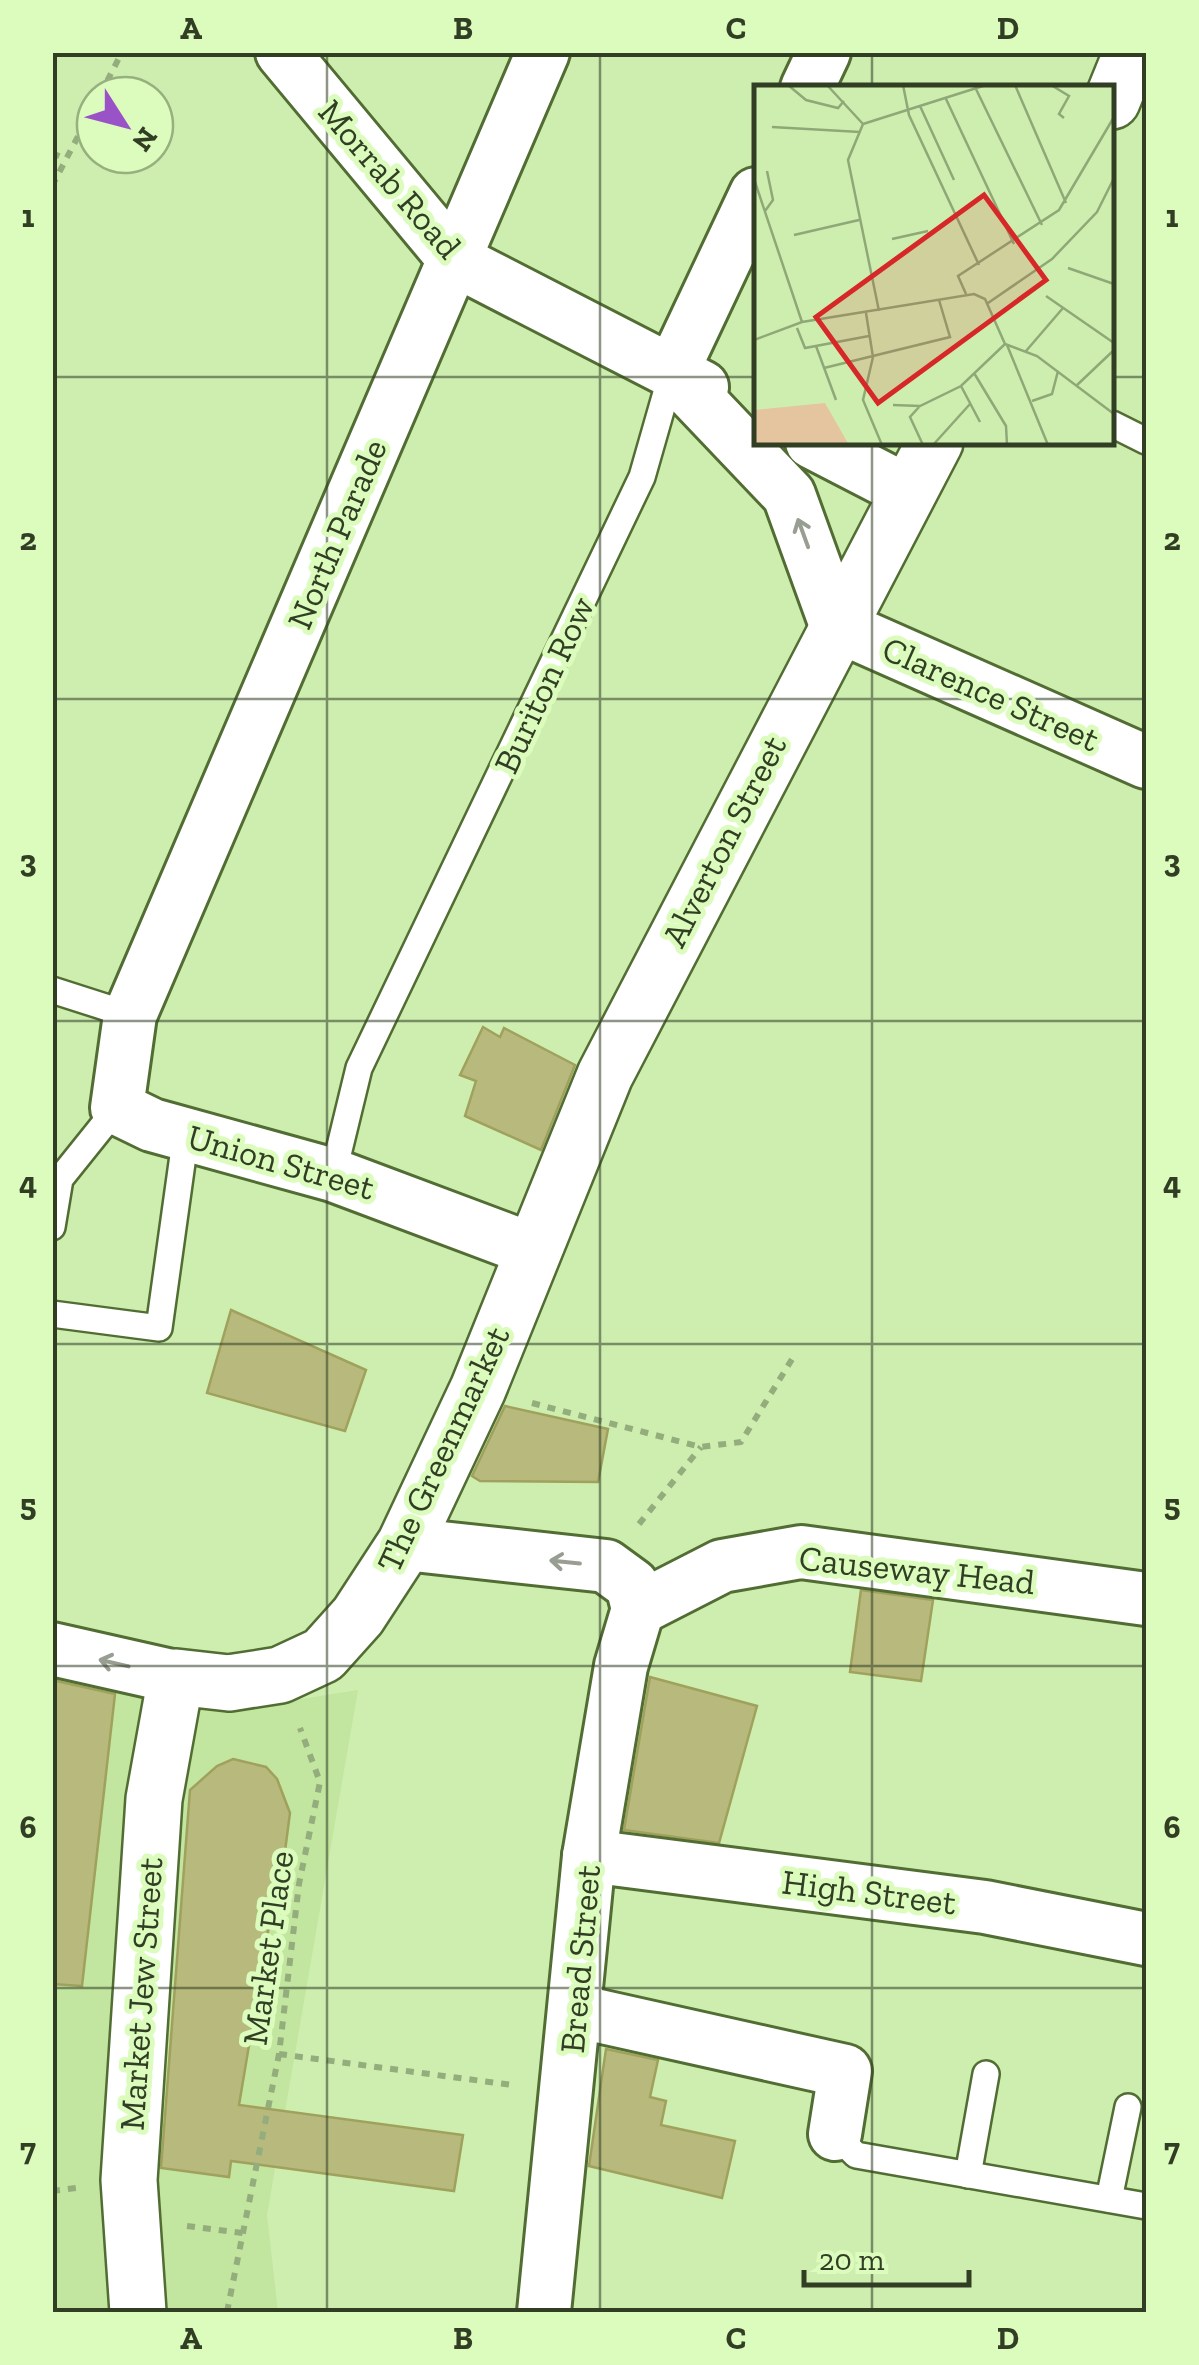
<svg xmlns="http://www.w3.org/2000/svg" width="1199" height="2365" font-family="'Zilla Slab',serif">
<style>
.built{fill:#c2e59f}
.building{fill:#b8ba7d;stroke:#9fa15d;stroke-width:2.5}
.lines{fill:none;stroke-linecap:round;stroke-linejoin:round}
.lane-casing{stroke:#526d33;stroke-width:30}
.street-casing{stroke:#526d33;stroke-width:58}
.secondary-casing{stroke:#526d33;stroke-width:60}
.path{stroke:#94ad7c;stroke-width:6;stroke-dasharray:8 8;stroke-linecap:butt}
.lane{stroke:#fff;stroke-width:25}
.street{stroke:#fff;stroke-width:52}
.secondary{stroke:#fff;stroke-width:55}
.oneway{stroke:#989e92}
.grid{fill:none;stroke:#313e24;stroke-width:2.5;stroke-opacity:0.55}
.labels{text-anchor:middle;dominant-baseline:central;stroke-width:10;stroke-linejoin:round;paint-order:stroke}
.street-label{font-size:35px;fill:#313e24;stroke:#dbfcbc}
.inset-road{fill:none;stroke:#8fa877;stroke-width:2.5}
.view{fill:#d62828;fill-opacity:0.15;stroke:#d62828;stroke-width:5}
.inset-edge{fill:none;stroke:#313e24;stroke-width:5}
.neatline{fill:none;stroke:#313e24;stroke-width:4}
.grid-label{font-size:32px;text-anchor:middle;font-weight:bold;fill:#313e24}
</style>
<rect width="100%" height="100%" fill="#ceeeaf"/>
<path class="built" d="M53 1659 219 1712 358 1690 267 2215 278 2312H53Z"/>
<g class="building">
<path d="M483 1027 500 1037 504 1028 575 1065 541 1150 465 1116 476 1081 460 1075Z"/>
<path d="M231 1310 366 1370 345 1431 207 1393Z"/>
<path d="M505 1406 608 1429 598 1482 480 1481 472 1476Z"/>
<path d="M861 1590 933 1600 921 1681 850 1672Z"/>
<path d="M650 1677 757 1706 719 1843 624 1830Z"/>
<path d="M52 1680 115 1694 82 1986 52 1984Z"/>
<path d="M233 1759 266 1767 277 1779 290 1813 275 1927 269 1926 239 2105 463 2135 454 2191 231 2161 229 2177 161 2168 190 1790 217 1766Z"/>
<path d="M606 2049 658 2060 650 2097 666 2101 661 2125 735 2141 722 2198 589 2166Z"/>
</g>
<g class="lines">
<g class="lane-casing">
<g id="lane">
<path d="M1112 424 1146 441"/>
<path d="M52 990 130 1015"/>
<path d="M333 1175 359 1068 642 477 672 372"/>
<path d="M52 1227 60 1179 117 1108"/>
<path d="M52 1314 159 1328 186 1134"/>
<path d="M835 2134 856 2155 1146 2206"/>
<path d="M968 2175 986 2074"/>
<path d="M1109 2199 1128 2107"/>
</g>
</g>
<g class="street-casing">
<g id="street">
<path d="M282 52 455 260 702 387"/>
<path d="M807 88 824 52"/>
<path d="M672 372 789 495 836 625 1146 762"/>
<path d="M672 372 756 194"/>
<path d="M812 442 909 492"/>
<path d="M533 1250 333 1175 152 1125 117 1108 130 1015 543 52"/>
<path d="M405 1544 606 1566 632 1585 638 1609 621 1666 589 1856 544 2312"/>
<path d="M638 1609 722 1566 801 1552 1146 1599"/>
<path d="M52 1649 176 1677"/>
<path d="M589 1856 985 1907 1146 1939"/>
<path d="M576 2011 845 2071 835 2134"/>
</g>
</g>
<g class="secondary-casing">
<g id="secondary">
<path d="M1112 101 1132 52"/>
<path d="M138 2312 129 2180 154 1799 176 1677 229 1683 280 1675 323 1655 358 1616 405 1544 478 1389 605 1075 935 442"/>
</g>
</g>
<g class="path">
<path d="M100 95 122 52"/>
<path d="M52 153 66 159"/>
<path d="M52 186 95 104"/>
<path d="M532 1403 701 1447 741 1442 794 1356"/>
<path d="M639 1524 701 1447"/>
<path d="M279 2054 512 2085"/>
<path d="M52 2191 76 2188"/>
<path d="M187 2226 243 2233"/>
<path d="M227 2312 279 2054 299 1884 320 1782 300 1728"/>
</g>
<use href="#lane" class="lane"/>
<use href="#street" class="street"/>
<use href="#secondary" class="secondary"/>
</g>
<defs><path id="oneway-shaft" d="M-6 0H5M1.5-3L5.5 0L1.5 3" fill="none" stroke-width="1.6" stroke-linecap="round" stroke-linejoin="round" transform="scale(2.5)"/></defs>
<g class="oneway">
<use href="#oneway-shaft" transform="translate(803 533) rotate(-110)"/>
<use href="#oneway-shaft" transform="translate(565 1562) rotate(-174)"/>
<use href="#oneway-shaft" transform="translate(114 1663) rotate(-167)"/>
</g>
<path class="grid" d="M327 52V2312M600 52V2312M872 52V88M52 377H756M1112 377H1146M872 442V2312M52 699H1146M52 1021H1146M52 1344H1146M52 1666H1146M52 1988H1146"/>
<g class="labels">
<g class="street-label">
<text transform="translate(390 179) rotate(49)">Morrab Road</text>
<text transform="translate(337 534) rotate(-67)">North Parade</text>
<text transform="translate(544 685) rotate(-65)">Buriton Row</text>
<text transform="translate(991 694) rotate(24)">Clarence Street</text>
<text transform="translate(724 841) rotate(-63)">Alverton Street</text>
<text transform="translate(281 1162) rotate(16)">Union Street</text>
<text transform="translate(443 1449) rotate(-65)">The Greenmarket</text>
<text transform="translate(917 1570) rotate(6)">Causeway Head</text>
<text transform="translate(869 1892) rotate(7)">High Street</text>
<text transform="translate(268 1948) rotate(-82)">Market Place</text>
<text transform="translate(580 1959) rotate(-85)">Bread Street</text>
<text transform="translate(141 1994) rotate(-86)">Market Jew Street</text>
</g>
</g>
<g transform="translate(754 85)">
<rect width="360" height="360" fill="#ceeeaf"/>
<path d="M71 318 95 360H0V325Z" fill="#e5c5a0"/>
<path class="inset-road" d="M34 0 52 15 84 23 90 16M73 0 109 39M149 0 155 30 225 180M220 0 288 140M261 0 312 118M297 0 315 11 305 29 310 33M192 14 260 159M166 21 200 95M109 39 94 75 125 226M109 39 232 0M18 42 106 47M0 94 48 237M11 126 19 115 13 86M40 150 105 135M138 154 174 146M314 183 360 199M212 209 204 191 305 125 360 32M292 211 360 258M234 218 298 174 343 127 360 93M112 228 119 272 109 315 128 360M43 243 51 263 115 251M0 255 48 237 220 209 231 214 251 259M251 259 283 271 360 329M253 260 294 360M62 261 82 315M272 266 309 223M70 283 196 252 185 215M220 288 252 341 253 360M207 301 226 337M322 301 360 265M278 316 298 309 304 286M139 320 166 321 207 301 251 259M165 322 156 332 169 360M179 360 216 319"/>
<path class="view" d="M230 110 292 195 124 318 62 232Z"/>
<rect width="360" height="360" class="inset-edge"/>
</g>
<rect width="1199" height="2365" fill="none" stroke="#dbfcbc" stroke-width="110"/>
<g transform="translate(125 125) rotate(126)"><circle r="48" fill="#dbfcbc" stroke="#97b07f" stroke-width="2.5"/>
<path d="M0-8L18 38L0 25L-18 38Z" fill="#9a53c7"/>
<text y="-15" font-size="28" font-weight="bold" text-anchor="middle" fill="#313e24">N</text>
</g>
<path d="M804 2270v15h165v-15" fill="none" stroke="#313e24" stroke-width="5"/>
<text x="819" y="2270" font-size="30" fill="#313e24" stroke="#dbfcbc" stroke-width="8" paint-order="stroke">20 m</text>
<rect x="55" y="55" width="1089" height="2255" class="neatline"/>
<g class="grid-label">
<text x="191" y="39">A</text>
<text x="463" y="39">B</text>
<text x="736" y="39">C</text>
<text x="1008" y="39">D</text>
<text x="28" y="227">1</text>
<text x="1172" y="227">1</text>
<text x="28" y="550">2</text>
<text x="1172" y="550">2</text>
<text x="28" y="872">3</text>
<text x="1172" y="872">3</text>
<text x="28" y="1194">4</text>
<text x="1172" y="1194">4</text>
<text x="28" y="1516">5</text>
<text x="1172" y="1516">5</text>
<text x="28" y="1838">6</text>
<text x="1172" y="1838">6</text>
<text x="28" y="2160">7</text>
<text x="1172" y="2160">7</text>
<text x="191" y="2349">A</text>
<text x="463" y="2349">B</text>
<text x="736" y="2349">C</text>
<text x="1008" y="2349">D</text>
</g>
</svg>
